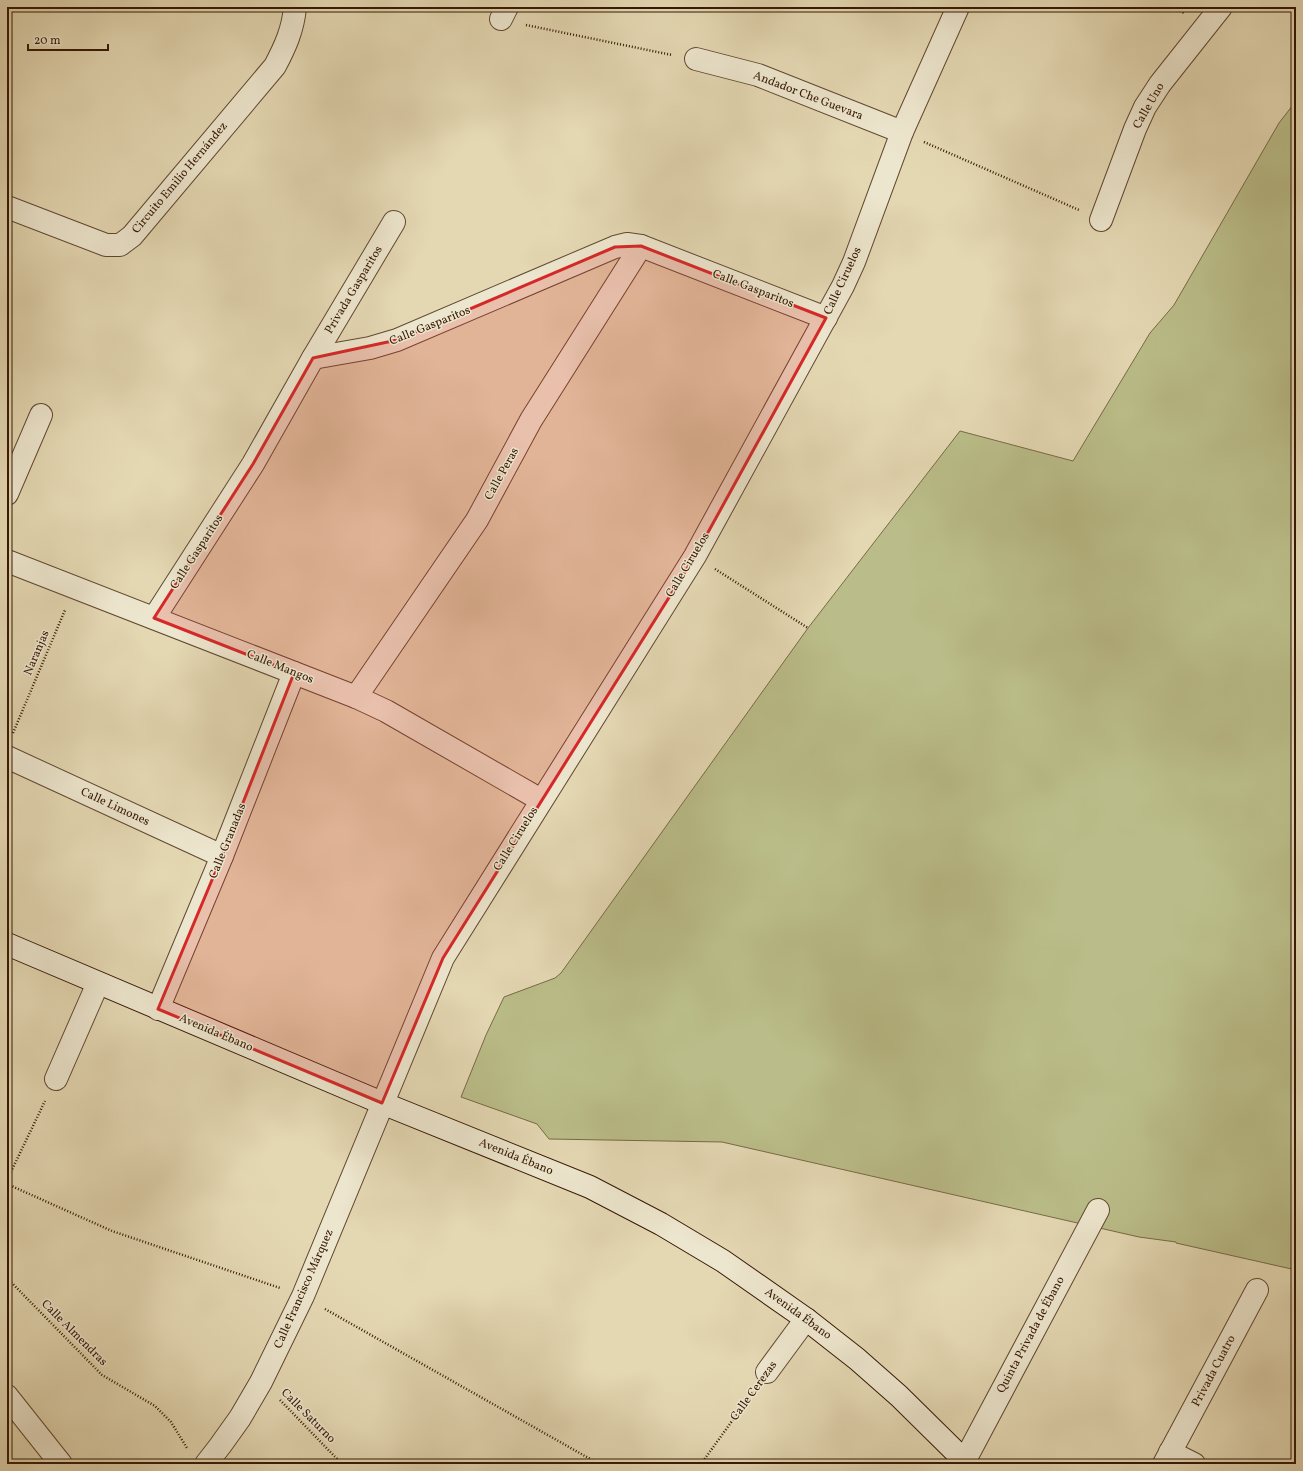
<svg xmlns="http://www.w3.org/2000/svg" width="1303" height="1471" font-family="Vollkorn,serif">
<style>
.green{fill:#babd89;stroke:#786a46}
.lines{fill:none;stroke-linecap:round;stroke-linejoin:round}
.minor-casing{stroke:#614830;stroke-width:24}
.secondary-casing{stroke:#351804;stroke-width:24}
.path{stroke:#351804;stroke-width:2.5;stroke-dasharray:1 2;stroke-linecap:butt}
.minor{stroke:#ede6ce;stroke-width:22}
.secondary{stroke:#ede6ce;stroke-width:22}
.marked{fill:#d62828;fill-opacity:0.2;stroke:#d62828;stroke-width:3;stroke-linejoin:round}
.labels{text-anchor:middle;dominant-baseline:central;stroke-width:3;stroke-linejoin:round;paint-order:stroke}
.street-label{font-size:12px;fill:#351804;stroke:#ede6ce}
</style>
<rect width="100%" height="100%" fill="#e4d8b3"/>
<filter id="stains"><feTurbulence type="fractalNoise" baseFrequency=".005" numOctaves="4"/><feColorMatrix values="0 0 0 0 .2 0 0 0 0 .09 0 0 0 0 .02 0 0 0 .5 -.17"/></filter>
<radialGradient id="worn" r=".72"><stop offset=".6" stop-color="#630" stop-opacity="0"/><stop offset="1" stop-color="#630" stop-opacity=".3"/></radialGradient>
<path class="green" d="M1296 101V1270L1176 1243V1242L1139 1237 722 1142 549 1139 537 1124 461 1097 486 1035 504 997 555 978 561 973 808 628 960 431 1073 461 1150 333 1174 305 1279 123Z"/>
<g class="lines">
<g class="minor-casing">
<g id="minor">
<path d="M501 19 507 7"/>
<path d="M696 59 758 75 902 132"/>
<path d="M7 207 106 245H120L132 236 275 66C285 47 293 30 295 7"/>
<path d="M1101 220 1135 129 1145 107 1160 84 1221 7"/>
<path d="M313 358 370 348 397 340 615 247 627 244 641 246 826 318"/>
<path d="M7 494 41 415"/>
<path d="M7 561 356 697 386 711 541 800"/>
<path d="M154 618 253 464 313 358 394 222"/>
<path d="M356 697 477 520 531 420 641 246"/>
<path d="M7 757 222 856"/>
<path d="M158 1009 222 856 294 673"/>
<path d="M56 1079 98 983"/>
<path d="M767 1372 806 1319"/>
<path d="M7 1396 61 1464"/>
<path d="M1170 1452 1194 1464"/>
<path d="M965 1460 1098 1210"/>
<path d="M206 1464 220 1446 240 1418 261 1382 303 1296 443 958 695 556 843 286 854 262 902 132 958 7"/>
<path d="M1164 1464 1257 1290"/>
</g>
</g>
<g class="secondary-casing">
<path id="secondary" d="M7 944 382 1103 590 1187 661 1224 723 1261 806 1319 857 1359 899 1396 968 1464"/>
</g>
<g class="path">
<path d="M1172 7 1184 13"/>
<path d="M526 25 672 55"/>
<path d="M924 142 1079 210"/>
<path d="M715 569 808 628"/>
<path d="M13 733 65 610"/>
<path d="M7 1180 45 1101"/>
<path d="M7 1184 112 1231 280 1288"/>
<path d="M7 1278 102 1375 155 1406 171 1422 187 1448"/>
<path d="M325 1309 599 1464"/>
<path d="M280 1400 342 1464"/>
<path d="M701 1464 753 1392"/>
</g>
<use href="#minor" class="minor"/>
<use href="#secondary" class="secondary"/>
</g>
<path class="marked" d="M641 246 826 318 695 556 443 958 382 1103 158 1009 222 856 294 673 154 618 253 464 313 358 397 340 615 247Z"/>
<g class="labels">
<g class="street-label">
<text transform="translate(808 96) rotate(21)">Andador Che Guevara</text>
<text transform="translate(1149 106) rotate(-60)">Calle Uno</text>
<text transform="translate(180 178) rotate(-50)">Circuito Emilio Hernández</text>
<text transform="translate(843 281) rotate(-65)">Calle Ciruelos</text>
<text transform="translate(753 289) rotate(21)">Calle Gasparitos</text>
<text transform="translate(354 290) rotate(-59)">Privada Gasparitos</text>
<text transform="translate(430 326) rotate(-22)">Calle Gasparitos</text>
<text transform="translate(502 474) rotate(-61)">Calle Peras</text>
<text transform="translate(197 552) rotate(-57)">Calle Gasparitos</text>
<text transform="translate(688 565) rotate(-59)">Calle Ciruelos</text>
<text transform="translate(37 653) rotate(-67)">Naranjas</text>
<text transform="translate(280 667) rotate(22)">Calle Mangos</text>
<text transform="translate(115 807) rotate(25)">Calle Limones</text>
<text transform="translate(516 839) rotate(-58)">Calle Ciruelos</text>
<text transform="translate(228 841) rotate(-68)">Calle Granadas</text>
<text transform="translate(216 1033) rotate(23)">Avenida Ébano</text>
<text transform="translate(516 1157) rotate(22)">Avenida Ébano</text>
<text transform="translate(304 1289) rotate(-66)">Calle Francisco Márquez</text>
<text transform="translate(798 1314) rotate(36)">Avenida Ébano</text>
<text transform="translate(74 1333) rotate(45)">Calle Almendras</text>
<text transform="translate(1031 1335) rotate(-62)">Quinta Privada de Ébano</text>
<text transform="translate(1214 1371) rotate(-62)">Privada Cuatro</text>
<text transform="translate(754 1391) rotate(-54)">Calle Cerezas</text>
<text transform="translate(308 1416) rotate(45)">Calle Saturno</text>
</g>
</g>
<rect width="1303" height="1471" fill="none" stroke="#e4d8b3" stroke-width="24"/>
<rect x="8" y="8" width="1287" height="1455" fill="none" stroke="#351804" stroke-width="2"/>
<rect x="12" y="12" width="1279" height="1447" fill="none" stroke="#351804"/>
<path d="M28 44v6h80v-6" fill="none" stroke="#351804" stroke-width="2"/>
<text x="34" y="44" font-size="12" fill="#351804" stroke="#ede6ce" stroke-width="3" paint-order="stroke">20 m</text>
<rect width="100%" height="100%" filter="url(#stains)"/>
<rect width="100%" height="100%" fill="url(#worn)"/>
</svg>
